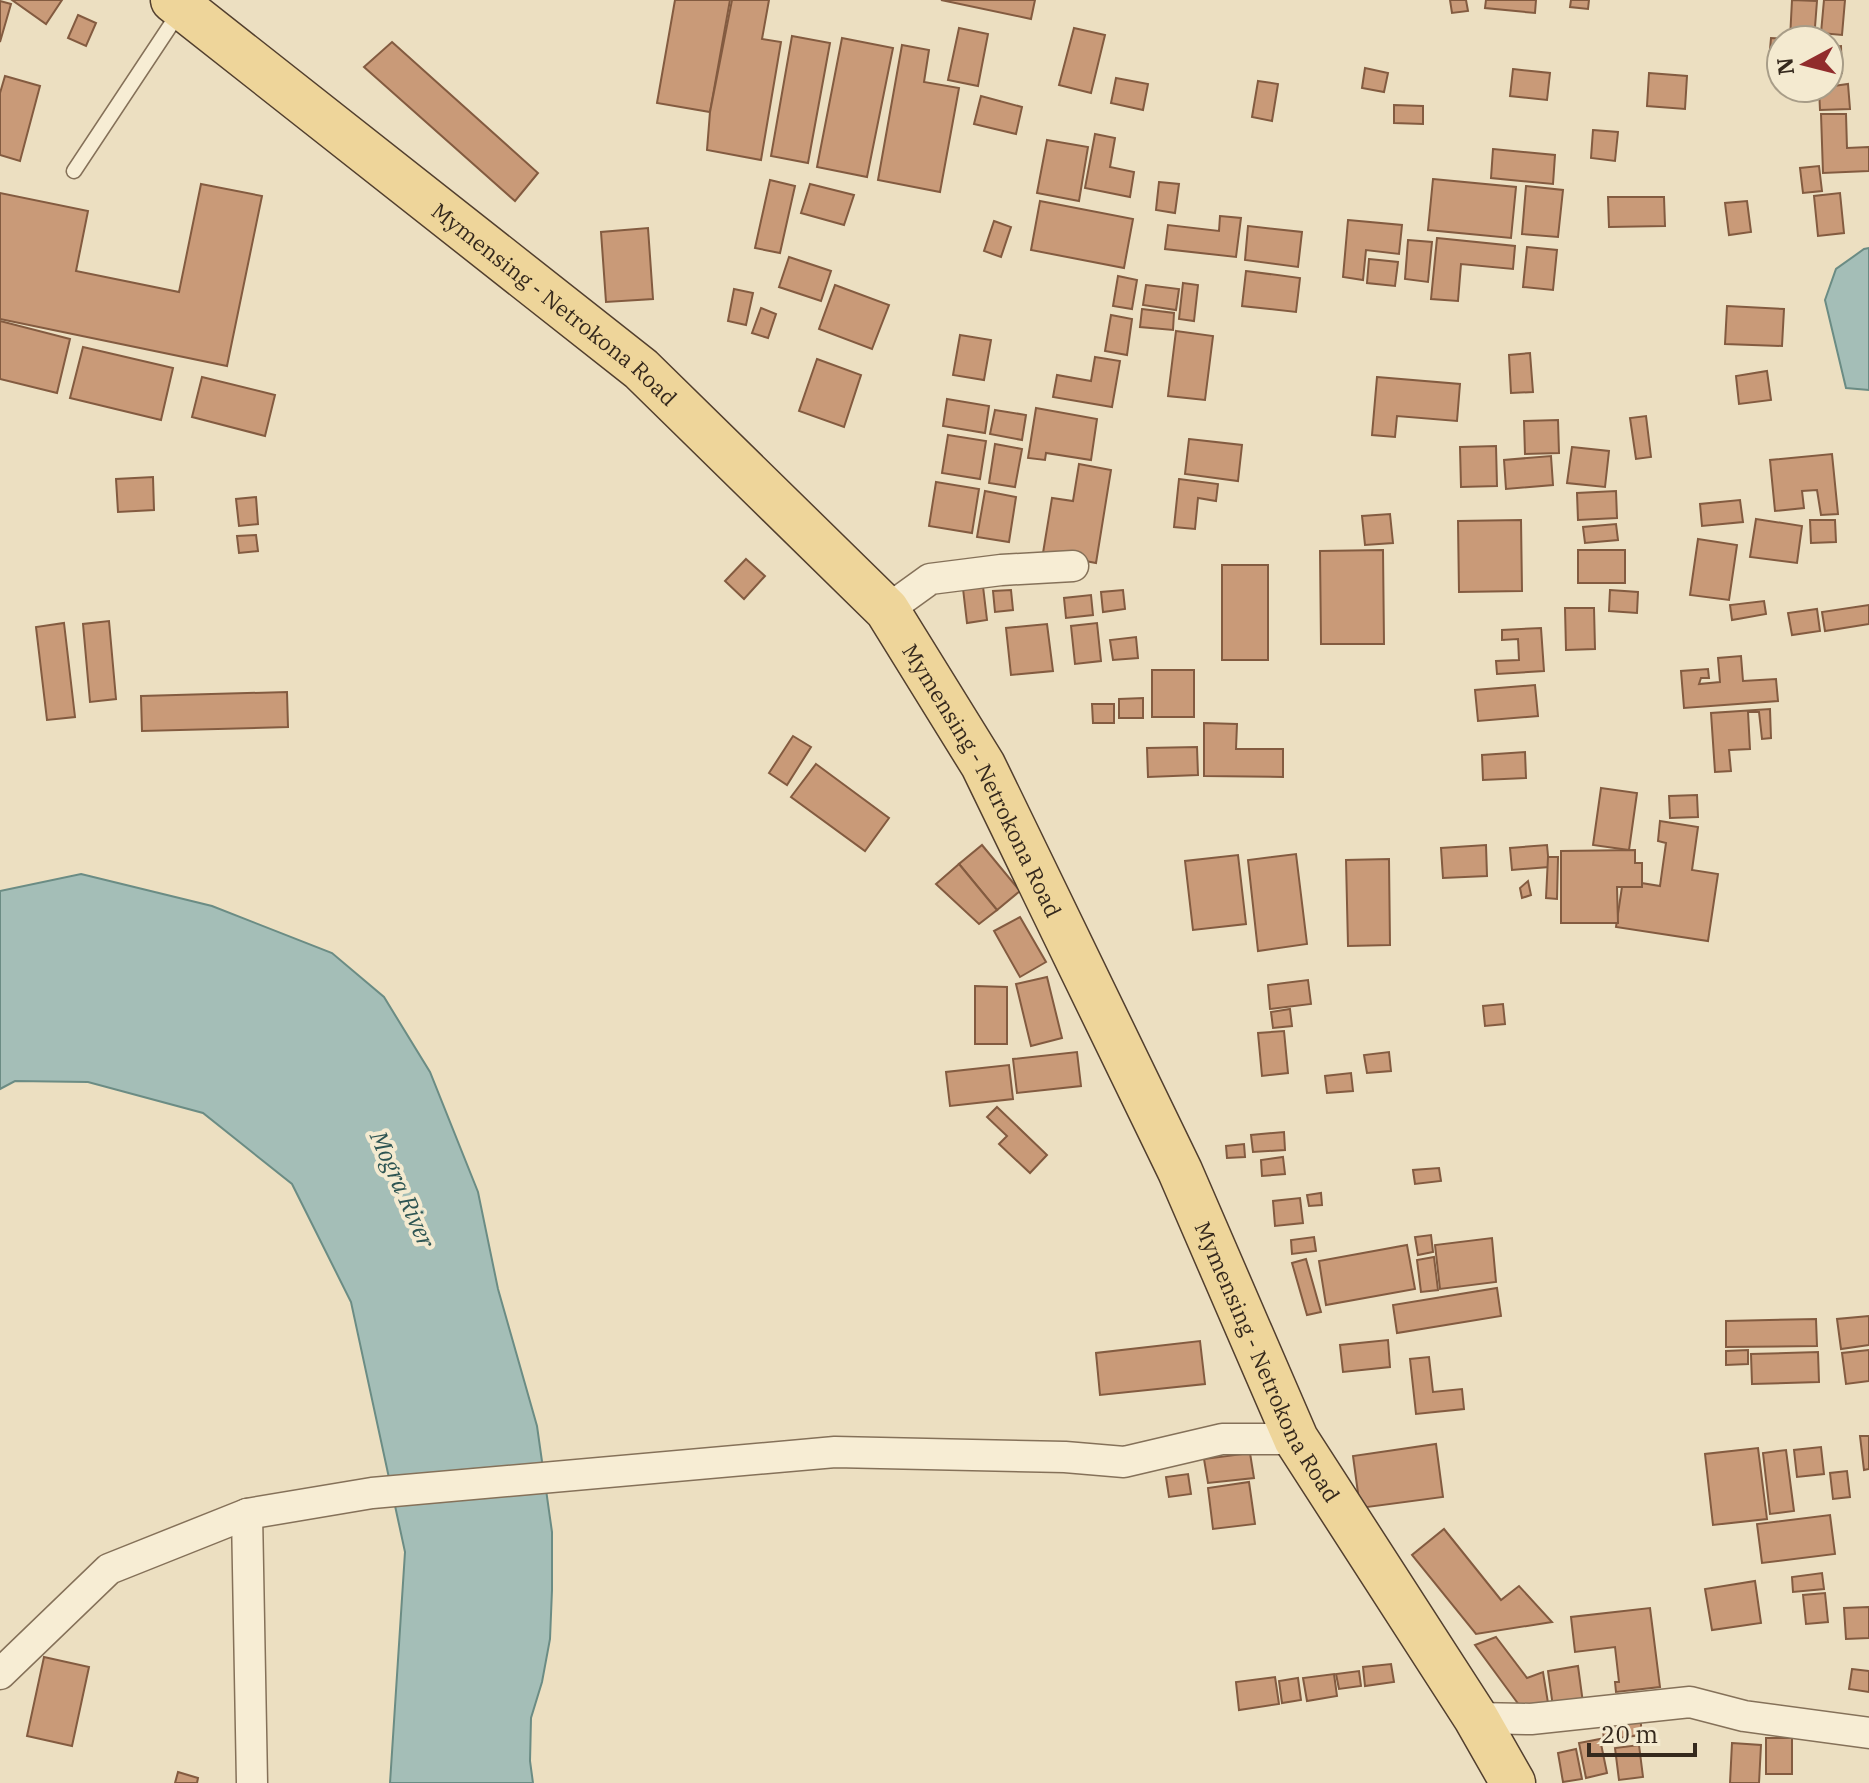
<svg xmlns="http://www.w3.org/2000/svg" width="1869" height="1783" font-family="'IBM Plex Serif',serif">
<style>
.water{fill:#a4beb7;stroke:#6b8c84;stroke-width:2}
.building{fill:#c99a78;stroke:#835b40;stroke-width:2}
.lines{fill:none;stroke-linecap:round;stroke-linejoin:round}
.service-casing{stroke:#857159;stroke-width:17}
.minor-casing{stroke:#857159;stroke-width:33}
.primary-casing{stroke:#523f2e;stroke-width:47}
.service{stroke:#f7edd4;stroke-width:14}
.minor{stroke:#f7edd4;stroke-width:30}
.primary{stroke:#eed59a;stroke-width:44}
.labels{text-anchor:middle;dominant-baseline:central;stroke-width:8;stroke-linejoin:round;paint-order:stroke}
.street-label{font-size:22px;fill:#35291d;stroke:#f4ead0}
.water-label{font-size:24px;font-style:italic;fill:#2d5452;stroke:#f4ead0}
</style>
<rect width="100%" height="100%" fill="#ecdfc1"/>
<g class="water">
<path d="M1869 248V390L1846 388 1825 300 1836 269 1864 249Z"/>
<path d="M81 874 212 906 332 953 384 997 430 1072 478 1192 498 1289 537 1426 552 1532V1590L550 1639 542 1682 531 1718 530 1761 533 1783H390L405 1552 351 1302 292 1184 203 1113 88 1082 15 1081 0 1089V891Z"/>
</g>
<g class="building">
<path d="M12 0H62L46 24Z"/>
<path d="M675 0H730L710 112 657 103Z"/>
<path d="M732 0H769L762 39 781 42 761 160 707 150 710 112Z"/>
<path d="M941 0H1035L1031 19Z"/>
<path d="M1450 0H1466L1468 11 1452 13Z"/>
<path d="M1486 0H1536L1535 13 1485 8Z"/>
<path d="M1571 0H1589L1588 9 1570 7Z"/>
<path d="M1792 0 1817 1 1814 40H1781V62L1769 61 1771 38 1790 39Z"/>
<path d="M1824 0H1845L1842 35 1821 33Z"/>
<path d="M0 1 11 4 0 42Z"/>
<path d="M78 15 96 23 86 46 68 38Z"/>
<path d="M959 28 988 34 978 86 948 80Z"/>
<path d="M1074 28 1105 35 1091 93 1059 85Z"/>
<path d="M792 36 830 43 808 163 771 156Z"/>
<path d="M842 38 893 48 867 177 817 167Z"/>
<path d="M392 42 538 173 515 201 364 67Z"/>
<path d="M902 45 929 50 924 82 959 88 940 192 878 180Z"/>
<path d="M1841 46 1842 73 1829 74V47Z"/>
<path d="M1365 68 1388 73 1384 92 1362 88Z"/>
<path d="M1513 69 1550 73 1547 100 1510 96Z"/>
<path d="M1649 73 1687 76 1685 109 1647 106Z"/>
<path d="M5 76 40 86 20 161 0 155V93Z"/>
<path d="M1116 78 1148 84 1143 110 1111 103Z"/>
<path d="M1258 81 1278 84 1272 121 1252 117Z"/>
<path d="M1848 84 1850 109 1820 110 1819 88Z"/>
<path d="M981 96 1022 107 1016 134 974 124Z"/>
<path d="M1394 105 1423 106V124L1394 123Z"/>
<path d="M1821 114H1846L1847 148 1869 147V171L1823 173Z"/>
<path d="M1593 130 1618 132 1615 161 1591 158Z"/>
<path d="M1095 134 1115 138 1110 167 1134 172 1130 197 1085 188Z"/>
<path d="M1047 140 1088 147 1079 201 1037 193Z"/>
<path d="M1493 149 1555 155 1553 184 1491 178Z"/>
<path d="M1819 166 1822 191 1803 193 1800 168Z"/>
<path d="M1433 179 1516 187 1511 238 1428 230Z"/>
<path d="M770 180 795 186 780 253 755 248Z"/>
<path d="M1159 182 1179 184 1175 213 1156 210Z"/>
<path d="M201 184 262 196 227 366 0 319V193L88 211 76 271 179 292Z"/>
<path d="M810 184 854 195 844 225 801 213Z"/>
<path d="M1526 186 1563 190 1558 237 1522 234Z"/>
<path d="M1840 193 1844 233 1818 236 1814 196Z"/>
<path d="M1608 197H1664L1665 226 1609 227Z"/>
<path d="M1040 201 1133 219 1124 268 1031 250Z"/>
<path d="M1747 201 1751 232 1729 235 1725 203Z"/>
<path d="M1220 216 1241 218 1236 257 1165 249 1168 225 1219 231Z"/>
<path d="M1348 220 1402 225 1399 254 1366 250 1363 280 1343 277Z"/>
<path d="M994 221 1011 227 1001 257 984 251Z"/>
<path d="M1248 226 1302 232 1298 267 1245 260Z"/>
<path d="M648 228 653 299 606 302 601 232Z"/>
<path d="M1437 238 1515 246 1513 269 1461 264 1458 301 1431 299Z"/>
<path d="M1408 240 1432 242 1428 282 1405 279Z"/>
<path d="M1527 247 1557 250 1553 290 1523 287Z"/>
<path d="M789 257 831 271 821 301 779 287Z"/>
<path d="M1369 259 1398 262 1395 286 1367 283Z"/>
<path d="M1246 271 1300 278 1296 312 1242 306Z"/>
<path d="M1118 276 1137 280 1132 309 1113 306Z"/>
<path d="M1183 283 1198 285 1194 321 1179 319Z"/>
<path d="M835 285 889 305 872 349 819 329Z"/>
<path d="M1146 285 1179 289 1176 310 1143 305Z"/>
<path d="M734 289 753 293 746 325 728 321Z"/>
<path d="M1727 306 1784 309 1782 346 1725 344Z"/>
<path d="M761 308 776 314 768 338 752 333Z"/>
<path d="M1142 309 1174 313 1173 330 1140 327Z"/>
<path d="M1111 315 1132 319 1127 355 1105 351Z"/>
<path d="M0 321 70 339 57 393 0 379Z"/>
<path d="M1176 331 1213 336 1205 400 1168 396Z"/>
<path d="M960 335 991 340 984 380 953 375Z"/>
<path d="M83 347 173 368 161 420 70 398Z"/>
<path d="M1530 353 1533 392 1511 393 1509 355Z"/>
<path d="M1095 357 1120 361 1112 407 1053 397 1057 375 1091 381Z"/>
<path d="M817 359 861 375 844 427 799 411Z"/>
<path d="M1767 371 1771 400 1739 404 1736 376Z"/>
<path d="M202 377 275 395 265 436 192 417Z"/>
<path d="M1377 377 1460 384 1457 421 1397 416 1395 437 1372 435Z"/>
<path d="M947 399 989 406 985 433 943 426Z"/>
<path d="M1036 408 1097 419 1091 460 1046 453 1045 460 1028 458Z"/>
<path d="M995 410 1026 415 1022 440 990 434Z"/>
<path d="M1646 416 1651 457 1636 459 1630 418Z"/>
<path d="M1558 420 1559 453 1525 454 1524 421Z"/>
<path d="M948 435 986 441 980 479 942 473Z"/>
<path d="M1189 439 1242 445 1238 481 1185 474Z"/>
<path d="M995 444 1022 449 1015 487 989 483Z"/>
<path d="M1496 446 1497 486 1461 487 1460 447Z"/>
<path d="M1572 447 1609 451 1605 487 1567 483Z"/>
<path d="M1832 454 1838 514 1821 515 1817 490 1802 491 1804 508 1775 511 1770 460Z"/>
<path d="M1551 456 1553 485 1506 489 1504 460Z"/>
<path d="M1079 464 1111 470 1096 563 1043 553 1052 498 1073 501Z"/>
<path d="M153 477 154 510 118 512 116 479Z"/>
<path d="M1179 479 1218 484 1216 501 1198 498 1195 529 1174 527Z"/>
<path d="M936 482 979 489 972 533 929 526Z"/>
<path d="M985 491 1016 497 1009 542 977 537Z"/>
<path d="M1616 491 1617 518 1578 520 1577 493Z"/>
<path d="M256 497 258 524 239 526 236 499Z"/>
<path d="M1740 500 1743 522 1702 526 1700 504Z"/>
<path d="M1390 514 1393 543 1365 545 1362 516Z"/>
<path d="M1756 519 1802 526 1797 563 1750 557Z"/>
<path d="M1521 520 1522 591 1459 592 1458 521Z"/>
<path d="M1810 520H1835L1836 542 1811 543Z"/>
<path d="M1616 524 1618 540 1585 543 1583 527Z"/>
<path d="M256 535 258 551 239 553 237 536Z"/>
<path d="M1698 539 1737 545 1729 600 1690 595Z"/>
<path d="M1383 550 1384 644H1321L1320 551Z"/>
<rect x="1578" y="550" width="47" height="33"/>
<path d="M746 559 765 576 744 599 725 581Z"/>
<rect x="1222" y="565" width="46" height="95"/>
<path d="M982 578 987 620 967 623 962 580Z"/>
<path d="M1011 590 1013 610 995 612 993 591Z"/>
<path d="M1123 590 1125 609 1103 612 1101 592Z"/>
<path d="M1610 590 1638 592 1637 613 1609 611Z"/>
<path d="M1091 595 1093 615 1066 618 1064 598Z"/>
<path d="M1764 601 1766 614 1732 620 1730 605Z"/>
<path d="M1869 605V624L1825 631 1822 612Z"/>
<path d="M1565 608H1594L1595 649 1566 650Z"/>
<path d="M1817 609 1820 631 1792 635 1788 613Z"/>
<path d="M109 621 116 699 90 702 83 624Z"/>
<path d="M64 623 75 717 47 720 36 627Z"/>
<path d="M1097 623 1101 661 1075 664 1071 626Z"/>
<path d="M1047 624 1053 671 1011 675 1006 628Z"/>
<path d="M1541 628 1544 671 1497 674 1496 661 1519 660 1518 639 1502 640V630Z"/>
<path d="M1136 637 1138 658 1113 660 1110 640Z"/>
<path d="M1741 656 1743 681 1776 679 1778 701 1684 708 1681 671 1708 669 1709 678H1701L1699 684 1720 682 1718 658Z"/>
<rect x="1152" y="670" width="42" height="47"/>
<path d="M1535 685 1538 716 1478 721 1475 690Z"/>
<path d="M287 692 288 727 142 731 141 696Z"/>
<path d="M1143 698V718H1119V699Z"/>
<path d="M1092 704H1114V723H1093Z"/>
<path d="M1770 709 1771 738 1762 739 1759 712H1748L1750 749 1729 750 1731 771 1715 772 1711 713Z"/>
<path d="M1204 723 1237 724 1236 749H1283V777L1204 776Z"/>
<path d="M793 736 811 747 787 785 769 773Z"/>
<path d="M1197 747 1198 775 1148 777 1147 748Z"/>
<path d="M1525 752 1526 778 1483 780 1482 755Z"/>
<path d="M816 764 889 818 865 851 791 797Z"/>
<path d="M1601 788 1637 793 1629 850 1593 845Z"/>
<path d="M1697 795 1698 817 1670 818 1669 796Z"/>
<path d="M1660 821 1698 827 1692 870 1718 874 1708 941 1616 927 1623 880 1660 886 1666 843 1658 841Z"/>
<path d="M982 845 1020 891 997 910 959 864Z"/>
<path d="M1486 845 1487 876 1443 878 1441 848Z"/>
<path d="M1547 845 1549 867 1512 870 1510 848Z"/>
<path d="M1635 850V863H1642V887H1617L1618 923H1561V851Z"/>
<path d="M1296 854 1307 944 1258 951 1248 860Z"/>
<path d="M1238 855 1246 924 1193 930 1185 861Z"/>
<path d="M1548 857H1558L1557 899 1546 898Z"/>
<path d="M1389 859 1390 945 1348 946 1346 860Z"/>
<path d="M959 864 997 910 979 924 936 884Z"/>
<path d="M1528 881 1531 895 1522 898 1520 888Z"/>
<path d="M1020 917 1046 962 1020 977 994 931Z"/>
<path d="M1047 977 1062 1038 1031 1046 1016 984Z"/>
<path d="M1308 980 1311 1004 1270 1009 1268 985Z"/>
<path d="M975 986 1007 987V1044H975Z"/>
<path d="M1503 1004 1505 1024 1485 1026 1483 1006Z"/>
<path d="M1290 1009 1292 1026 1273 1028 1271 1012Z"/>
<path d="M1284 1031 1288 1073 1262 1076 1258 1033Z"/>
<path d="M1077 1052 1081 1086 1017 1093 1013 1059Z"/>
<path d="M1389 1052 1391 1071 1367 1073 1364 1055Z"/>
<path d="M1009 1065 1013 1099 950 1106 946 1072Z"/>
<path d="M1351 1073 1353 1091 1327 1093 1325 1076Z"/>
<path d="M997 1107 1047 1155 1030 1173 999 1144 1007 1136 987 1117Z"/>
<path d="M1284 1132 1285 1150 1253 1152 1251 1135Z"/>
<path d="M1244 1144 1245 1157 1227 1158 1226 1146Z"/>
<path d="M1283 1157 1285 1174 1262 1176 1261 1160Z"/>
<path d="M1439 1168 1441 1181 1415 1184 1413 1170Z"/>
<path d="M1321 1193 1322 1205 1309 1206 1307 1195Z"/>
<path d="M1300 1198 1303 1223 1275 1226 1273 1201Z"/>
<path d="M1431 1235 1433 1252 1418 1255 1415 1237Z"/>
<path d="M1314 1237 1316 1251 1292 1254 1291 1240Z"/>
<path d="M1492 1238 1496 1282 1440 1289 1435 1245Z"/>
<path d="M1407 1245 1415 1289 1326 1305 1319 1261Z"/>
<path d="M1434 1257 1438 1290 1421 1292 1417 1260Z"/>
<path d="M1306 1259 1321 1312 1307 1315 1292 1263Z"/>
<path d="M1497 1288 1501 1316 1397 1333 1393 1305Z"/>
<path d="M1869 1316V1345L1841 1349 1837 1319Z"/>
<path d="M1816 1319 1817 1346 1726 1347V1321Z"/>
<path d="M1388 1340 1390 1367 1343 1372 1340 1345Z"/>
<path d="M1200 1341 1205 1384 1100 1395 1096 1353Z"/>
<path d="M1748 1350V1364L1726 1365V1351Z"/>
<path d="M1869 1350V1381L1846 1384 1842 1353Z"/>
<path d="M1818 1352 1819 1382 1752 1384 1751 1354Z"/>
<path d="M1429 1357 1433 1392 1462 1389 1464 1409 1416 1414 1410 1359Z"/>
<path d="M1860 1436H1869V1469L1864 1470Z"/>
<path d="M1436 1444 1443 1497 1360 1508 1353 1456Z"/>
<path d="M1821 1447 1824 1474 1797 1477 1794 1450Z"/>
<path d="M1758 1448 1767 1519 1713 1525 1705 1454Z"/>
<path d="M1786 1450 1794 1511 1770 1514 1763 1453Z"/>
<path d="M1250 1453 1254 1478 1208 1483 1204 1459Z"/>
<path d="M1847 1471 1850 1497 1833 1499 1830 1473Z"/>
<path d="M1188 1474 1191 1494 1169 1497 1166 1477Z"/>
<path d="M1249 1482 1255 1524 1213 1529 1208 1488Z"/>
<path d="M1830 1515 1835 1554 1762 1563 1757 1524Z"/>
<path d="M1444 1529 1501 1600 1519 1586 1552 1622 1476 1634 1412 1555Z"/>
<path d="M1822 1573 1824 1589 1793 1592 1792 1577Z"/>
<path d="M1755 1581 1761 1623 1712 1630 1705 1589Z"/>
<path d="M1825 1593 1828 1622 1806 1624 1803 1595Z"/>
<path d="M1869 1607V1638L1846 1639 1844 1608Z"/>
<path d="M1650 1608 1660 1687 1616 1692 1615 1682H1619L1615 1647 1575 1652 1571 1617Z"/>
<path d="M1496 1637 1527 1678 1543 1672 1548 1703 1522 1709 1475 1645Z"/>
<path d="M44 1657 89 1667 72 1746 27 1736Z"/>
<path d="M1391 1664 1394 1682 1365 1686 1363 1667Z"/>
<path d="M1578 1666 1583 1703 1553 1707 1548 1671Z"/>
<path d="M1852 1669 1869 1671V1692L1849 1689Z"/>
<path d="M1359 1671 1361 1686 1339 1689 1336 1674Z"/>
<path d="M1334 1674 1337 1696 1307 1701 1303 1678Z"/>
<path d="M1275 1677 1279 1704 1239 1710 1236 1682Z"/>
<path d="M1298 1678 1301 1700 1282 1703 1279 1681Z"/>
<path d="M1640 1715 1642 1735 1604 1740 1602 1720Z"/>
<rect x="1766" y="1738" width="26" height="36"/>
<path d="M1600 1739 1607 1773 1586 1778 1579 1743Z"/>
<path d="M1732 1743 1761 1745 1759 1783H1730Z"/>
<path d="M1639 1745 1643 1777 1619 1780 1615 1748Z"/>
<path d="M1576 1749 1582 1779 1563 1782 1558 1753Z"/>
<path d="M178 1772 198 1778 197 1783H175Z"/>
</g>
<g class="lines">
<g class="service-casing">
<path id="service" d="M74 171 180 11"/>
</g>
<g class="minor-casing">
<g id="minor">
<path d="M887 610 930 579 1001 570 1073 566"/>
<path d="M247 1514 252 1783"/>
<path d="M0 1674 109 1569 247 1514 372 1493 835 1452 1065 1457 1124 1462 1222 1439H1296"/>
<path d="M1476 1718 1531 1719 1690 1702 1744 1716 1869 1733"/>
</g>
</g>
<g class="primary-casing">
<g id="primary">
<path id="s1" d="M173 0 641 369 887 610 983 765 1180 1171 1296 1439 1476 1718 1513 1783"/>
</g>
</g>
<use href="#service" class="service"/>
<use href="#minor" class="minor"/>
<use href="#primary" class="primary"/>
</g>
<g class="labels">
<g class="street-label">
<text stroke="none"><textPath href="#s1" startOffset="488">Mymensing - Netrokona Road</textPath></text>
<text stroke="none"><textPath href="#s1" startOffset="1136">Mymensing - Netrokona Road</textPath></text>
<text stroke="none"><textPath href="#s1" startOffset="1784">Mymensing - Netrokona Road</textPath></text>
</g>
<g class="water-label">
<text transform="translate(403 1189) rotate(66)">Mogra River</text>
</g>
</g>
<g transform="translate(1805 64) rotate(263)"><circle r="38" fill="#f4ead0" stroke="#a89d88" stroke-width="2"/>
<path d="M0-6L14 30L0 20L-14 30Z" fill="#912c2c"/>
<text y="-12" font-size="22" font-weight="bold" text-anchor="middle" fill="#35291d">N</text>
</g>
<path d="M1589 1743v12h106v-12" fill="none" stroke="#35291d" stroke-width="4"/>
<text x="1601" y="1743" font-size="24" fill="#35291d" stroke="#f4ead0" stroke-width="6" paint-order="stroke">20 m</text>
</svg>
